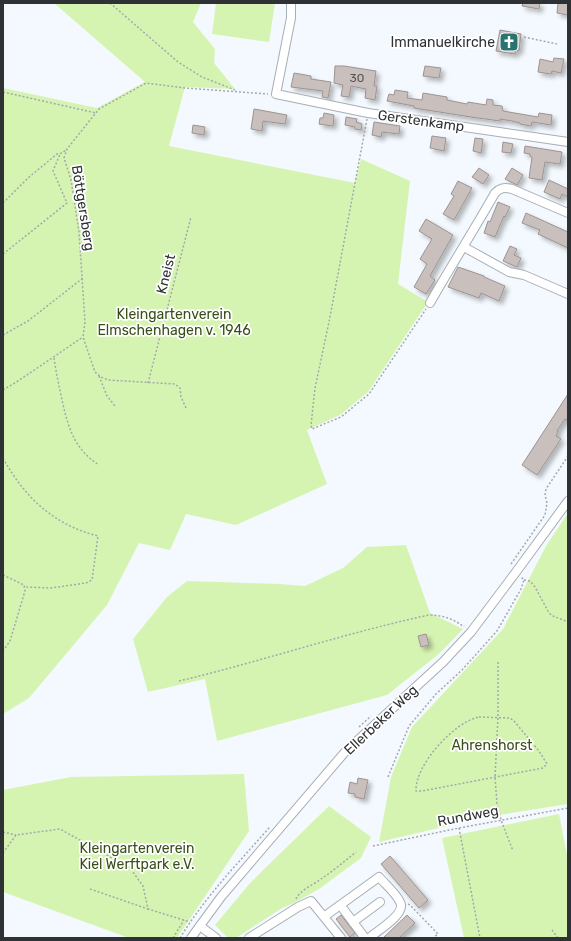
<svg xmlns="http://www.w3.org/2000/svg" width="571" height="941" font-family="Rubik,sans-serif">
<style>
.green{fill:#d6f4b1}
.building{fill:#c9bfbc;stroke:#9d9390;filter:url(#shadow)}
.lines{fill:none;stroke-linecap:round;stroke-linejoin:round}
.minor-casing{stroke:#a7aeb4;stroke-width:10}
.path{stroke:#a3a8ac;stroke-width:1.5;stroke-dasharray:2 2;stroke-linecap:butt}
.minor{stroke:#fff;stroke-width:8}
.labels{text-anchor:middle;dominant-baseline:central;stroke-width:3.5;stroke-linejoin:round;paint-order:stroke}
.number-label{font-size:12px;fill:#565557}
.poi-label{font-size:14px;fill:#2f3235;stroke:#fff;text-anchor:end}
.street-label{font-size:14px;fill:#2f3235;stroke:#fff}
.park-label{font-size:14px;fill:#394e19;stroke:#fff}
</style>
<defs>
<filter id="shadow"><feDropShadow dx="3.5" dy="3.5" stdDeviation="2" flood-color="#0004"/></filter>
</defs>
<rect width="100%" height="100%" fill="#f3f9fe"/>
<g class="green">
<path d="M54 3H201L193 22 215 49 214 63 235 89 185 87 169 146 355 183 361 159 410 181 398 284 428 302 368 392 340 415 307 430 327 484 236 525 186 514 170 550 139 543 107 605 29 698 3 714V88L97 108 145 82Z"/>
<path d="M216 3H275L269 42 212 34Z"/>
<path d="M568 513V804L486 817 379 842 391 777 412 727 503 629 546 546Z"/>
<path d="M406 545 430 613 463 629 440 653 387 695 217 741 205 679 148 692 133 639 167 597 187 581 280 584 305 586 343 568 367 547Z"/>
<path d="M244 774 249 831 177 938H129L3 892V790L71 777Z"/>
<path d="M329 806 371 837 361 858 319 889 294 903 282 908 236 938H228L215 925 251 882Z"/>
<path d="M559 814 568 860V938H464L442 838Z"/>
</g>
<g class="building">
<path d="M523 3H540L539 9 522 6Z"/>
<path d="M558 3H568V15L557 13Z"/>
<path d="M500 30 521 34 519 51 516 50 515 54 496 51Z"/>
<path d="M554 58 564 59 561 73 552 71 551 74 538 72 540 59 553 62Z"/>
<path d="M335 66H344L376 71 374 86H377L375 100 365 98 366 89 351 86 349 97 341 96 343 85 334 83Z"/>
<path d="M425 66 441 68 439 78 423 76Z"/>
<path d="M294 73 311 76V79L331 82 328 98 322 97 323 91 291 87Z"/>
<path d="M395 90 408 92 407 98 422 100 423 93 447 97V100L467 104 468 102 486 105 487 99 493 100V105L502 106 503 111 538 117 539 113 552 115 551 125 532 122 531 126 520 124V123L512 121 500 119V121L471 117 414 108V106L387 101 389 94 394 95Z"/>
<path d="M254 109 287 115 285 124 263 121 262 131 251 129Z"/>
<path d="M324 113 334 115 333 126 319 124 320 118H323Z"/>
<path d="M346 117 357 119 356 122 362 124 361 130 355 129V127L345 125Z"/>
<path d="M374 122 400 126 399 134 382 132 381 137 372 135Z"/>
<path d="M193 125 205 127 204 135 192 133Z"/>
<path d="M432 136 446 138 444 151 430 148Z"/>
<path d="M475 138 483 139 481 153 473 151Z"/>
<path d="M503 142 513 144 511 153 502 152Z"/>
<path d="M525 146 562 152 560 164 545 162 542 180 529 178 532 157 530 156V154L524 153Z"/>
<path d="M479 168 489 175 483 184 472 177Z"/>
<path d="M512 168 523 175 517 185 505 179Z"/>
<path d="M549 180 568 189V197L562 194 560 199 544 192Z"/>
<path d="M458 181 472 188 454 220 443 214 454 196 451 194Z"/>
<path d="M498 202 510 207 505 217 504 216 495 237 484 233 488 221 490 222Z"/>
<path d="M526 213 568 232V248L538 234 540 230 522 223Z"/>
<path d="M426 219 453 235 430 276 435 280 426 294 414 287 427 264 420 259 432 239 419 231Z"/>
<path d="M510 246 517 249 514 255 521 258 517 267 503 261Z"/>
<path d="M458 267 484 276V277L505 286 499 301 481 293 479 298 448 287Z"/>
<path d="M568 394V421L565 419 557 431 558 432 556 436 561 439 537 475 522 465Z"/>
<path d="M426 634 429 645 421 647 418 636Z"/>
<path d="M358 778 368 780 364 799 355 797V794L348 793 350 782 357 784Z"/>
<path d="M390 856 428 900 419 908 381 864Z"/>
<path d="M341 915 355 933 350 937 336 919Z"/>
<path d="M407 915 415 923 399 938H383Z"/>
</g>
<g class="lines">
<g class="minor-casing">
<g id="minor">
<path d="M291 3V18L276 94 368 113 568 142"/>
<path d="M464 247 509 272 524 275 568 294"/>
<path d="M430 303C451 266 474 230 495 193 500 188 504 187 512 189L568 213"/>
<path d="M341 906 365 938"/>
<path d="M325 916 379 877C386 885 396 893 400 902 407 914 377 931 369 938"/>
<path d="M353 922 380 902"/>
<path d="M200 926 216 938"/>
<path d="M191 938 221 897 345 752 443 662 471 632 516 572 568 501"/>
<path d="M249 938 298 907 311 901 341 938"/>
</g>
</g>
<g class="path">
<path d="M110 3 178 62 202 77 235 90"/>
<path d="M524 37 557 44"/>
<path d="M3 92 96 113"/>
<path d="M367 119 329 322 315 388 311 425 312 429 341 417 369 394 426 309"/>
<path d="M3 203 28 178 57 154 62 153 67 149"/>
<path d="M3 254 67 203 53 171 60 154"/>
<path d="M3 335 28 321 83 278"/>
<path d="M54 358C56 372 59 386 62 400 68 427 74 449 99 465"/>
<path d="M99 376 107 396 115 406"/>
<path d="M148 383 191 217"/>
<path d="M3 390 18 381 83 337"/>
<path d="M186 408 181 397 180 388 175 384 108 380 101 377 95 372 83 337 85 322 79 232 71 180 64 158 67 149 99 109 146 83 185 88 268 94"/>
<path d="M3 458C25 498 54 525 98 536L92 580 86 583 51 588 25 587"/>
<path d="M511 564 545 515 547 503 545 495 546 489 568 456"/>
<path d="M3 575 24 585 25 591 10 641 3 651"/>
<path d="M524 580 530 581 535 587 549 613 553 616 568 622"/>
<path d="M498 662V717L495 777 497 804 501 820 513 851"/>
<path d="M179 681C263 661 345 633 429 615 443 615 454 619 464 627"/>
<path d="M479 717 510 718 514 721 539 751 547 764 543 768 422 791H416C415 765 454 722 479 717Z"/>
<path d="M359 727 371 716"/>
<path d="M388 777 409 726 436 694 462 670 497 631 521 589 524 580 521 577"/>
<path d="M459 828 480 938"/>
<path d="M3 832 16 835"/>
<path d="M373 846 459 828 568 808"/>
<path d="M3 853 16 835 60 829 130 868 143 886 148 909 190 922"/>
<path d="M90 889 148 909"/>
<path d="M296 899C300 890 313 885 321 879 333 871 345 861 356 852"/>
<path d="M408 904 410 905 438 934 433 938"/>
<path d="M552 930 558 938"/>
<path d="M173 938 184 920"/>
<path d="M180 938C205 897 238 863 270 827"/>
</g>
<use href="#minor" class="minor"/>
</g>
<defs>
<g id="church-square" transform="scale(1)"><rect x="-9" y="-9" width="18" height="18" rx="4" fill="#297371" stroke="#fff"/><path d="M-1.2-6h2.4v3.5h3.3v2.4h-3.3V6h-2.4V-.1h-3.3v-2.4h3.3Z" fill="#fff"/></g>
</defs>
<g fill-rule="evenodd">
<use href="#church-square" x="509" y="42"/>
</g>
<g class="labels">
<g class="number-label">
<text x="357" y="78">30</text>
</g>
<g class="poi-label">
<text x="495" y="42">Immanuelkirche</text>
</g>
<g class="street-label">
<text transform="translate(421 121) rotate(8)">Gerstenkamp</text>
<text transform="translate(83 208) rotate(81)">Böttgersberg</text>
<text transform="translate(166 274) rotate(-76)">Kneist</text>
<text transform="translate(381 720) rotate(-43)">Ellerbeker Weg</text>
<text transform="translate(468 816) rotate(-11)">Rundweg</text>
</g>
<g class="park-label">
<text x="174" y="314">Kleingartenverein<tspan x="174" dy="16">Elmschenhagen v. 1946</tspan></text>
<text x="492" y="745">Ahrenshorst</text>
<text x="137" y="848">Kleingartenverein<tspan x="137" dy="16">Kiel Werftpark e.V.</tspan></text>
</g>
</g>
<rect width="571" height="941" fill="none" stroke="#2f3235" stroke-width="8"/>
</svg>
